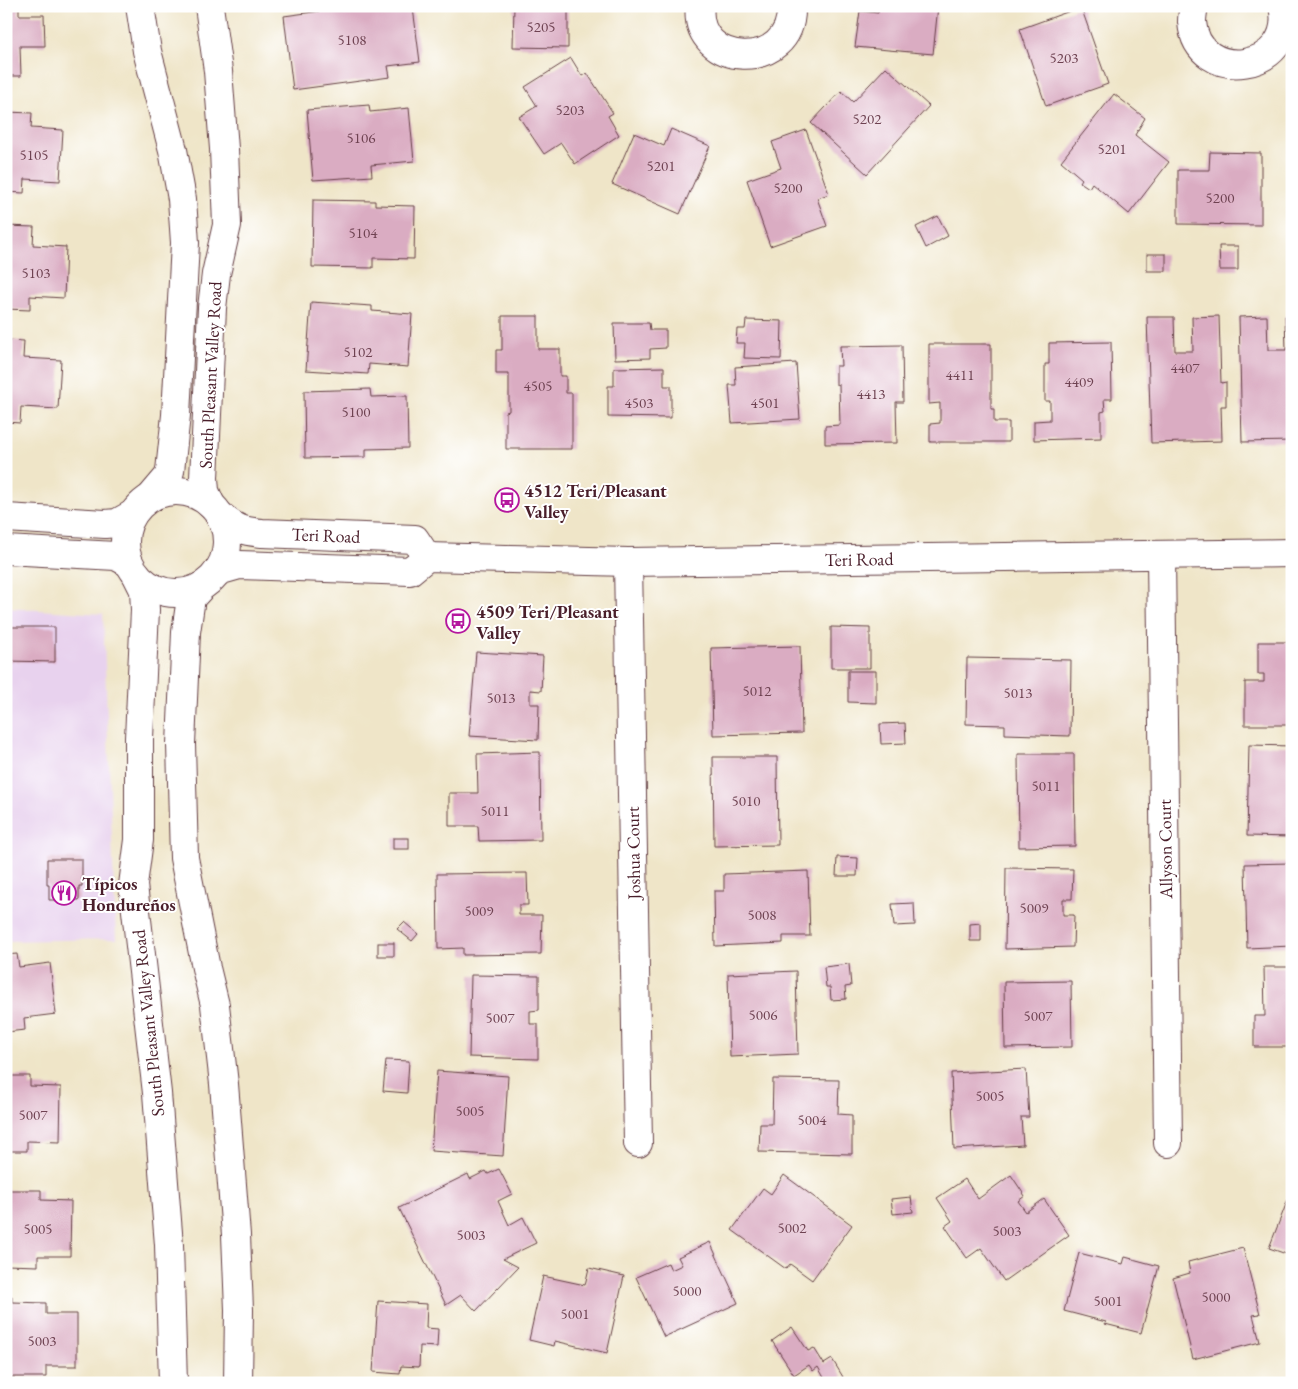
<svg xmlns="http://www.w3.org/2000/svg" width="1298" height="1389" font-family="'EB Garamond',serif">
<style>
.built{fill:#e8d2ee}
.building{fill:#daacc2}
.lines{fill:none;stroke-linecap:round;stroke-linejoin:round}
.minor-casing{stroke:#633d43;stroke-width:30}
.minor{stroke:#fff;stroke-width:28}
.labels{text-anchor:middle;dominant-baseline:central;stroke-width:4;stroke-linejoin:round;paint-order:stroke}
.number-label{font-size:15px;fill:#6e4251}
.street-label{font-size:18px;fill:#4a1f2b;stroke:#fff}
.poi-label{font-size:18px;font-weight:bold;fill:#4a1f2b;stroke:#fff;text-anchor:start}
</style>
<rect width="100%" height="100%" fill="#fff"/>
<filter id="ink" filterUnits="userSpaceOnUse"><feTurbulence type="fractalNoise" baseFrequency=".02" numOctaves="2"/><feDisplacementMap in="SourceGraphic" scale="10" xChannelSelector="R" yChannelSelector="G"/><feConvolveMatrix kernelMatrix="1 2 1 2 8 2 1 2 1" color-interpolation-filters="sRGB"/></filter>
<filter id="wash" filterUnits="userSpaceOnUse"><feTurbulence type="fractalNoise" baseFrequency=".0096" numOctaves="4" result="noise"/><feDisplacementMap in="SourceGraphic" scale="20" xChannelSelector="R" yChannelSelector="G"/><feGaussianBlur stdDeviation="1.12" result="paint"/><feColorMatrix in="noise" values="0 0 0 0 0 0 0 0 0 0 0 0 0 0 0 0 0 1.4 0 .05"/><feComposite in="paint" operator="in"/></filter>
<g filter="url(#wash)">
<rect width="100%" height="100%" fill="#efe5c8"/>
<path class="built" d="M6 608 103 614 116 939 6 941Z"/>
<g id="blocks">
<g class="building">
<path d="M6 6H19V15H44L45 46H20L21 76H6Z"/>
<path d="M358 6H380L381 12 413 8 420 62 388 66 390 77 293 90 284 16Z"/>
<path d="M514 6H568V48L513 47Z"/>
<path d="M879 6H938L933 54 855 47 860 11 878 13Z"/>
<path d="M1081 7 1108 84 1046 106 1020 29Z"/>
<path d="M571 58 582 76 587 73 613 113 608 116 619 135 575 164 561 143 544 154 519 117 537 106 525 87Z"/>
<path d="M886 67 929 106 867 174 811 123 841 91 853 102Z"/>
<path d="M1114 94 1145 118 1135 135 1169 162 1129 214 1092 183 1089 188 1080 182 1082 179 1061 161Z"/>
<path d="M369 105 370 112 409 108 414 161 371 165 372 176 313 180 307 110Z"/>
<path d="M6 112 32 113 31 128 63 130 60 181 25 179 24 193 6 192Z"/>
<path d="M671 129 710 146 680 214 612 184 634 133 664 146Z"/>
<path d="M806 130 829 194 817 198 827 226 770 246 747 180 781 168 772 142Z"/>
<path d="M1210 152 1261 153V225L1178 224V170H1209Z"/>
<path d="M313 200 375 201V205L415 206 414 259 373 258V268L312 267Z"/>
<path d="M938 216 948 236 926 248 916 227Z"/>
<path d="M6 226 34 227 33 245 66 247 64 298 30 296V310L6 309Z"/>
<path d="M1219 246H1238V270H1220Z"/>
<rect x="1147" y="254" width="19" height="17"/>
<path d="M311 302 372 306V311L412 314 408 367 369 364 368 374 306 370Z"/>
<path d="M502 316H538V349H560V376H566V393H572V449H506V412L509 411V374H496V350H502Z"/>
<path d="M1219 316 1221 383 1226 382V406H1221L1222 441 1151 443 1147 317H1174L1175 351H1193L1192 317Z"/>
<path d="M1265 316H1267L1268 350H1286L1285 316H1292V441L1242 442 1239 317Z"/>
<path d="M746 320 782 321 781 359 744 358 745 343H736L737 329H745Z"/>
<path d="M614 323H649L650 330H666V348L650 349V358L615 359Z"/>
<path d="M6 340 24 341 23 358 61 360 58 409 21 407 20 423 6 422Z"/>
<path d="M1111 342 1112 399H1104L1105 411 1101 412V438L1034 440V421L1050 420V401H1045V364H1049V343Z"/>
<path d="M929 344H991V409H994V422H1009V442H930V424L940 423V403L929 404Z"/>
<path d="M902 345 903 402H896L897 443 825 444V426L840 425 839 384 836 385V366H841L840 346Z"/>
<path d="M796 363 800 419 732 423 729 385H736L735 367Z"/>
<path d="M664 367V386H671V418L608 417V386H614V368Z"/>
<path d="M370 389 371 397 407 396 408 448 366 449V457L305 458 304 391Z"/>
<path d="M6 627H55V662L6 661Z"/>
<path d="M831 627 870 628V668H831Z"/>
<path d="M1258 642H1292V725H1245V682H1264V674H1258Z"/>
<path d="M800 646 802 733 713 735 711 648Z"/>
<path d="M476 652 543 656 541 691 530 690V704H539L538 740 469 736Z"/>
<path d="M967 658 1071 660 1070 736 1005 734V725L966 724Z"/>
<path d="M848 671H876V703L848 702Z"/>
<path d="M905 723 906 743 881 744 880 724Z"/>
<path d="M1249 745 1292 746V837L1247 836Z"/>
<path d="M540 752 541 840 479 841 478 826H449V793H478L477 754Z"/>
<path d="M1018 754H1074L1075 846 1019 847Z"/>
<path d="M713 757H777L778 845 714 846Z"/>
<rect x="393" y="838" width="16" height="11"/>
<path d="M837 857 858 858 857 876H836Z"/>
<path d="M47 859H82V886H79V900H49V885H47Z"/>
<path d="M1292 863V946L1247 948 1245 864Z"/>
<path d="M1006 868 1073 869 1072 899H1063V915H1074L1073 947 1005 949Z"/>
<path d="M808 871 810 936H783V943L715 946 714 891H724V874Z"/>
<path d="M527 873 528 905H519V915H542L541 954 463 955V948L438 949 437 874Z"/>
<path d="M914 903 915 925 894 926 892 904Z"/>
<path d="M404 922 418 934 412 941 397 929Z"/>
<path d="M981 923V941H970V924Z"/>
<rect x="378" y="943" width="16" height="13"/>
<path d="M17 954 19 967 50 963 56 1014 24 1018 25 1030 6 1032V955Z"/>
<path d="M849 964 851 986 845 987 846 999 831 1000 830 987H826L824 967Z"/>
<path d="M1264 967H1292V1047H1254V1016H1265Z"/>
<path d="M796 971 798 1054 730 1057 728 974Z"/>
<path d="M471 975 539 976V1010L530 1011V1024H538V1059L469 1057Z"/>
<path d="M1071 981 1072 1047 1005 1048 1004 982Z"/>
<path d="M386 1060 409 1061 407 1093 383 1091Z"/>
<path d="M1026 1069 1029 1117H1021L1023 1145 954 1149 951 1073Z"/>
<path d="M437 1071 508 1076 503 1156 431 1151Z"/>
<path d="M6 1076H30V1086L61 1087 60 1142 27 1141V1151H6Z"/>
<path d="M773 1079 839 1080 838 1114 852 1115V1154L759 1152 760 1124H772Z"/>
<path d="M499 1169 512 1194 498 1201 509 1225 523 1217 536 1243 503 1259 518 1267 476 1311 461 1295 446 1305 399 1208 468 1174 470 1179 486 1171 488 1174Z"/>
<path d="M784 1175 852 1225 812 1280 790 1264 786 1269 732 1230 763 1188 771 1194Z"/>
<path d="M1011 1175 1025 1196 1018 1201 1026 1212 1044 1199 1069 1235 1004 1281 981 1248 967 1258 945 1226 952 1221 937 1198 965 1179 978 1199Z"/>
<path d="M1292 1189V1256L1269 1248Z"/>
<path d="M6 1190H41V1200L71 1201 70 1256H38V1266L6 1265Z"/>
<path d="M911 1197 913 1212 893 1214 891 1199Z"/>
<path d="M710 1242 738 1303 664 1337 636 1277 668 1263 671 1270 682 1265 678 1257Z"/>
<path d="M1243 1248 1260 1314 1253 1315 1260 1342 1193 1359 1173 1278 1190 1273 1188 1262Z"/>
<path d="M1079 1253 1123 1264 1125 1257 1159 1266 1141 1333 1105 1324 1106 1322 1064 1311Z"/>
<path d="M589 1268 624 1276 607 1353 555 1341 554 1346 529 1340 543 1276 585 1285Z"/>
<path d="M6 1296H12V1302L46 1303V1314H77V1366H46V1377H11V1383H6Z"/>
<path d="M378 1301 427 1304 426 1328 438 1329 437 1347 420 1346 419 1367 401 1366 400 1374 373 1372Z"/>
<path d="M792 1327 808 1351 814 1348 824 1364 832 1359 843 1377 835 1383H827L818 1367 813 1371 809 1365 794 1375 772 1341Z"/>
</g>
</g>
</g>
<g filter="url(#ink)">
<use href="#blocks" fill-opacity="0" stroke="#633d43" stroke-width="1"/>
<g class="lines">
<g class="minor-casing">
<g id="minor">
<path d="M140 6 147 51 173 150 182 199 185 243 176 415 170 471 168 477 151 497"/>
<path d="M209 6 218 71 224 149 227 225 216 274 212 308 204 478 205 491 211 505"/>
<path d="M700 6C692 68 794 74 791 6"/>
<path d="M1194 6C1193 11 1192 17 1192 22 1197 86 1298 72 1283 6"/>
<circle cx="176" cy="542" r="51"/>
<path d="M221 516C236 529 242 531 262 533L415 539 427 557"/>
<path d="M6 518 105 524 117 523 133 514"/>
<path d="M6 550 116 556 129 563"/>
<path d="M1161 555 1168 1143"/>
<path d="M628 562 638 1143"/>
<path d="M218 571 239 565 410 571 427 557 628 562 1292 553"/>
<path d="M136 574 144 590 145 610 139 738V840L133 885 157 1093 163 1170 169 1245 173 1383"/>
<path d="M202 586 191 598 186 632 181 744 184 858 206 968 215 1005 224 1084 236 1235 239 1310 238 1383"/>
</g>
</g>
<use href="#minor" class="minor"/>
</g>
</g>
<defs>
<g id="bus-ring" transform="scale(1.25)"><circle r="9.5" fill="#fff" stroke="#b5179e" stroke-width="1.5"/><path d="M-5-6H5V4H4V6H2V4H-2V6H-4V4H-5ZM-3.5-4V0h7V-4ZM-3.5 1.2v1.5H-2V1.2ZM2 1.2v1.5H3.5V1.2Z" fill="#b5179e"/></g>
<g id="restaurant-ring" transform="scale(1.25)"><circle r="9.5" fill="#fff" stroke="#b5179e" stroke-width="1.5"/><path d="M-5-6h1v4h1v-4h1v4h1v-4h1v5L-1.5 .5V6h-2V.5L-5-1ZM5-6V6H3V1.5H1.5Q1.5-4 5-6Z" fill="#b5179e"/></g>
</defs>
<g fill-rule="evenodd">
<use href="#bus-ring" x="507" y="500"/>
<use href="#bus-ring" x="458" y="621"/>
<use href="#restaurant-ring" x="64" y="893"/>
</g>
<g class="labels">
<g class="number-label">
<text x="541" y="26">5205</text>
<text x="352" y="39">5108</text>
<text x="1064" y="57">5203</text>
<text x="570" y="109">5203</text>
<text x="867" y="118">5202</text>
<text x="361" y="137">5106</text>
<text x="1112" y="148">5201</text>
<text x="34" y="154">5105</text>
<text x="661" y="165">5201</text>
<text x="788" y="187">5200</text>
<text x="1220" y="197">5200</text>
<text x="363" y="232">5104</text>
<text x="36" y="272">5103</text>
<text x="358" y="351">5102</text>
<text x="1185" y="367">4407</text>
<text x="960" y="374">4411</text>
<text x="1079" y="381">4409</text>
<text x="538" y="385">4505</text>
<text x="871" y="393">4413</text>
<text x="639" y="402">4503</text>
<text x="765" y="402">4501</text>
<text x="356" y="411">5100</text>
<text x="757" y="690">5012</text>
<text x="1018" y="692">5013</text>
<text x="501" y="697">5013</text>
<text x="1046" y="785">5011</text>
<text x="746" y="800">5010</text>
<text x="495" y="810">5011</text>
<text x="1034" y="907">5009</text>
<text x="479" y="910">5009</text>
<text x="762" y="914">5008</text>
<text x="763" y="1014">5006</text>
<text x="1038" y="1015">5007</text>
<text x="500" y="1017">5007</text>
<text x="990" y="1095">5005</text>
<text x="470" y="1110">5005</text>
<text x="33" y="1114">5007</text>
<text x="812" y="1119">5004</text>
<text x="792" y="1227">5002</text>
<text x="38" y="1228">5005</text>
<text x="1007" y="1230">5003</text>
<text x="471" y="1234">5003</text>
<text x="687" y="1290">5000</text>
<text x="1216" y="1296">5000</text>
<text x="1108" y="1300">5001</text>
<text x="575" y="1313">5001</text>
<text x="42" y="1340">5003</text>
</g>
<g class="street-label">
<text transform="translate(210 375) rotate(-87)">South Pleasant Valley Road</text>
<text transform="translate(326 535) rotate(2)">Teri Road</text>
<text transform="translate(859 559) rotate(-1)">Teri Road</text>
<text transform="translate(1165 849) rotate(-91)">Allyson Court</text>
<text transform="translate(633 853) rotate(-91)">Joshua Court</text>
<text transform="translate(148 1023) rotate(-96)">South Pleasant Valley Road</text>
</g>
<g class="poi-label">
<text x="524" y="490">4512 Teri/Pleasant<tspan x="524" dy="21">Valley</tspan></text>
<text x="476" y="611">4509 Teri/Pleasant<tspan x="476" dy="21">Valley</tspan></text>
<text x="82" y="883">Típicos<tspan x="82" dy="21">Hondureños</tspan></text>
</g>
</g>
<rect width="1298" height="1389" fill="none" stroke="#fff" stroke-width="25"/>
</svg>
